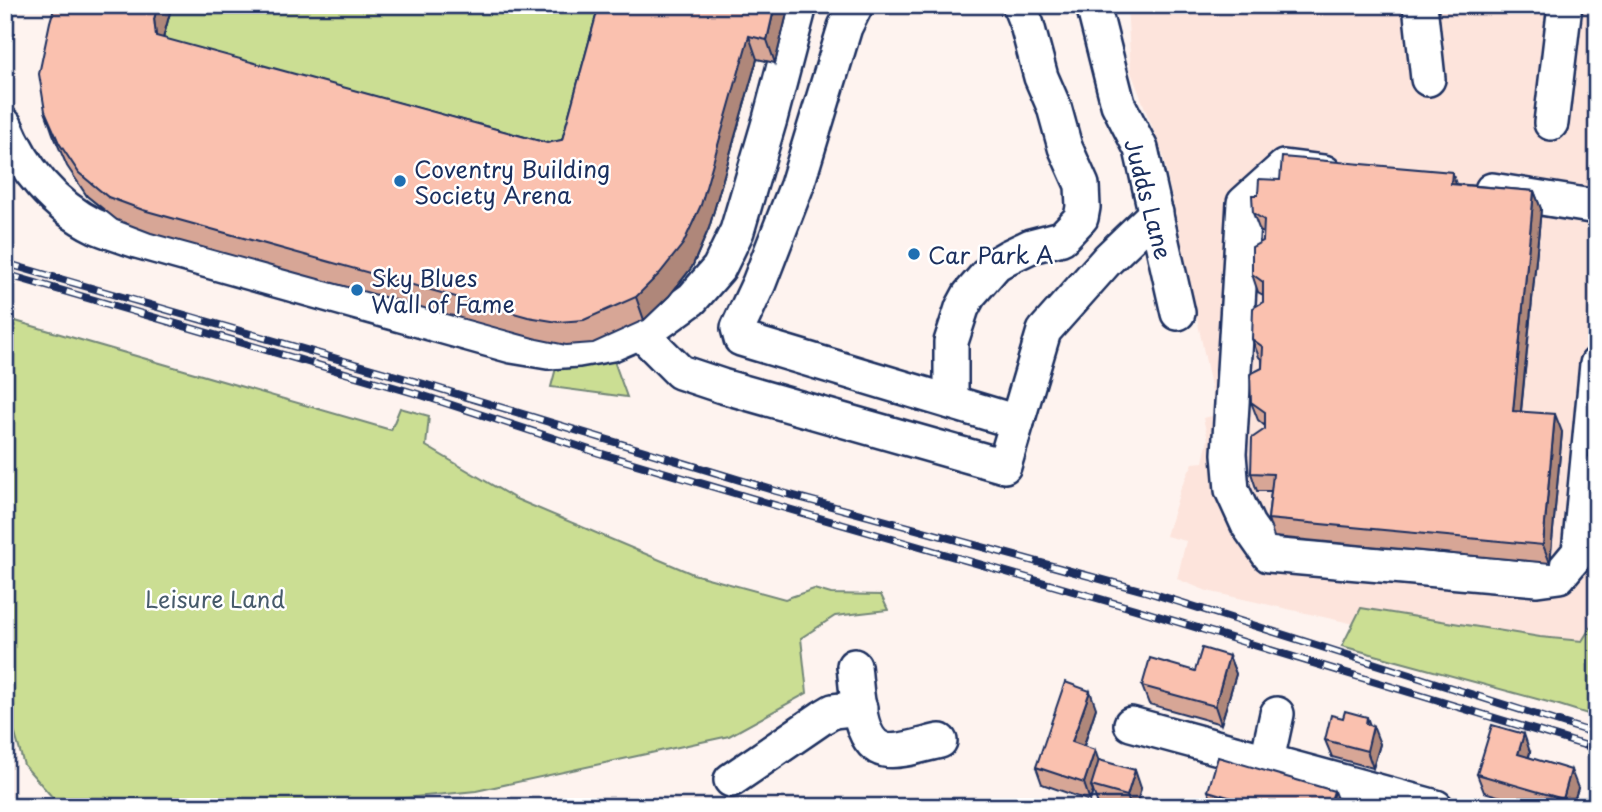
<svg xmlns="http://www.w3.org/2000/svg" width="1602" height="812" font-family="'Playpen Sans',sans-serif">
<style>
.built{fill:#fde4dc}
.green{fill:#cbde93;stroke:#738678;stroke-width:2}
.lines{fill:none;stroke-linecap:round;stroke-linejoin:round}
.minor-casing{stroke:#1b2f5e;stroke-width:38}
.minor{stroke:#fff;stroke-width:33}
.rail-casing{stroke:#1b2f5e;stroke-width:8}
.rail{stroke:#fff;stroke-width:5;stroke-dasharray:16;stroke-linecap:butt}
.wall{fill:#d7a696;stroke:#1b2f5e;stroke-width:2}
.shaded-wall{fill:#af877a;stroke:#1b2f5e;stroke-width:2}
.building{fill:#fac1af;stroke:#1b2f5e;stroke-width:2}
.poi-dot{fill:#1f6fb2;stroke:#fff;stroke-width:2.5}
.labels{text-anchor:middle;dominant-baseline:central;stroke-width:5;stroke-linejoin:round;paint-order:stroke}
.poi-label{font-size:23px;fill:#1b2f5e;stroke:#fff;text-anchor:start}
.street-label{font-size:23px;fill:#1b2f5e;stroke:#fff}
.park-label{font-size:23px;fill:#475b6b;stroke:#fff}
</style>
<rect width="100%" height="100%" fill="#fef3ef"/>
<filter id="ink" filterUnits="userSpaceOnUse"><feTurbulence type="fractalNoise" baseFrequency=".0143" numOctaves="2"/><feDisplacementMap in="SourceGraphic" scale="14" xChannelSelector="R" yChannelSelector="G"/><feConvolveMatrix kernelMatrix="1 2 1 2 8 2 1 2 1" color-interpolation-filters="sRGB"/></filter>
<g filter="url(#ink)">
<path class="built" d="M1127 5H1597V617L1564 671 1207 591 1177 579 1186 541 1166 536 1181 488 1193 463 1203 462 1208 439 1203 418 1217 415 1163 155 1131 72Z"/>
<g class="green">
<path d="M70 5H789L760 19 757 59 709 228 692 267 669 296 117 220 87 196 68 166Z"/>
<path d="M5 318 391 430 400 408 429 416 426 446 516 499 693 574 785 599 814 589 831 594 881 595 888 610 835 616 801 638 807 693 729 736 476 791 313 807H52L54 799 24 765 5 700Z"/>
<path d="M614 361 627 397 551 387 556 368Z"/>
<path d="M1361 608 1540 637 1582 641 1597 617V717L1559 705 1342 646Z"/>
</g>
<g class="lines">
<g class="minor-casing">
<g id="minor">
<path d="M856 5 845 27 797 185 759 283 738 328 741 339 1017 422"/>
<path d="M1093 5 1118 104 1141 149 1178 313"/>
<path d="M1420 5 1428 79"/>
<path d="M1551 123 1565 5"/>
<path d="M5 125C22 167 54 206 95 226 109 232 123 236 137 241L512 346 548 352 578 350 612 344 656 325 692 299 719 268 737 231 770 119 800 5"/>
<path d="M1324 172 1284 167 1244 203 1229 454 1232 490 1248 525 1269 555 1537 579 1559 576 1579 552 1597 364"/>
<path d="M1492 190 1597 207"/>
<path d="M640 332 680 372 722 386 1004 466 1044 331 1108 259 1156 213"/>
<path d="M951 402V342L962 308 969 295 996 264 1008 257 1031 246 1062 238 1081 218 1083 207 1082 185 1065 147 1054 107 1041 77 1027 25 1019 5"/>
<path d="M854 666C857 689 857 744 885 750 900 753 925 744 940 741"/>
<path d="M1131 724 1436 807"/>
<path d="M1267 760 1277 714"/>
<path d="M731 780 823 717 833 711 860 708"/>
</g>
</g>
<use href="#minor" class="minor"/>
<g class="rail-casing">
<g id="rail">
<path d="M5 263 424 384 776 491 1148 592 1597 734"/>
<path d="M5 274 421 395 599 453 771 504 1135 609 1597 749"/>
</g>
</g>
<use href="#rail" class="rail"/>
</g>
<g class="wall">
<path d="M172 5 163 39 547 143 562 140 599 5H789L775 63 757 59 709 228 692 267 669 296 644 320 593 343 566 345 537 339 151 233 117 220 87 196 67 166 53 134 45 111Z"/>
<path d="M1456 184 1534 191 1541 209 1521 412 1562 432 1550 563 1274 537 1268 519 1271 491H1257L1251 473 1265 429V426L1258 420 1251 402 1262 368V360L1259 357 1252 339 1263 302V295L1258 292 1252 274 1263 241V233L1260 231 1253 213Z"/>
<path d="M1597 382V474H1596L1589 456Z"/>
<path d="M1229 656 1236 674 1221 724 1149 704 1142 686 1195 671Z"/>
<path d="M1096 708 1084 746 1099 761 1141 788 1136 807H1108L1098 804 1093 791 1090 801 1042 784 1036 767Z"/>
<path d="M1370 725 1380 744 1373 768 1332 757 1325 740Z"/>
<path d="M1530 752 1529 757 1578 788 1572 807H1536L1484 792 1477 774Z"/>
<path d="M1208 791 1340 807H1214Z"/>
</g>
<g class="shaded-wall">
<path d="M158 5H172L162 42 156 36 154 19Z"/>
<path d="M775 5H789L775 63 767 40Z"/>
<path d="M749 36 757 59 709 228 692 267 669 296 644 320 636 297Z"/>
<path d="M1452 172 1458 190 1451 184Z"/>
<path d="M1534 191 1541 209 1519 429 1513 411Z"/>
<path d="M1555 414 1562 432 1550 563 1543 545Z"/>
<path d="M1229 656 1236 674 1221 724 1215 706Z"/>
<path d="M1090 691 1096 708 1079 760 1072 742Z"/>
<path d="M1367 717 1372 731 1373 726 1380 744 1373 768 1367 751 1366 724Z"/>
<path d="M1524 734 1530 752 1524 772 1518 754Z"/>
<path d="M1095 750 1101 768 1091 786 1093 791 1090 801 1084 783Z"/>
<path d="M1135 770 1141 788 1136 807H1131L1127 796Z"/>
<path d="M1571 770 1578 788 1572 807H1566L1563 799Z"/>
<path d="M1334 791 1340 807H1329Z"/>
</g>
<g class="building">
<path d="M55 5H158L154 19 156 36 547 143 562 140 599 5H775L767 40 749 36 701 205 683 244 660 273 636 297 584 320 558 322 528 317 143 210 108 197 79 173 59 143 45 111 39 74 50 22Z"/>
<path d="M1282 157 1452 172 1451 184 1534 191 1513 411 1555 414 1543 545 1268 519 1273 474 1251 473 1252 438 1265 429V412L1251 402 1250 374 1262 368 1263 347 1252 339 1253 308 1263 302V282L1252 274V247L1263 241 1264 220 1253 213 1252 195H1258L1259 179 1280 180Z"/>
<path d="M1597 382V456H1589Z"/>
<path d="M1202 648 1229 656 1215 706 1142 686 1150 658 1195 671Z"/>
<path d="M1065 682 1090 691 1072 742 1095 750 1084 783 1036 767Z"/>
<path d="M1345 711 1367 717 1366 724 1373 726 1367 751 1325 740 1331 715 1343 718Z"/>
<path d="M1492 725 1524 734 1518 754 1571 770 1563 799 1477 774Z"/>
<path d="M1218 757 1334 791 1329 807H1262L1208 791Z"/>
<path d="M1099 760 1135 770 1127 796 1091 786Z"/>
<path d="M1364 802 1379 807H1363Z"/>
</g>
</g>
<g class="poi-dot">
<circle cx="400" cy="181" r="7"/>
<circle cx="914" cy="254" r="7"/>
<circle cx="357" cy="290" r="7"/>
</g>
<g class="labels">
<g class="poi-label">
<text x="414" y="168">Coventry Building<tspan x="414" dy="26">Society Arena</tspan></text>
<text x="928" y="254">Car Park A</text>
<text x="371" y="277">Sky Blues<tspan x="371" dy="26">Wall of Fame</tspan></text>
</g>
<g class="street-label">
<text transform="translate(1149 199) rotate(75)">Judds Lane</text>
</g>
<g class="park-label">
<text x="215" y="598">Leisure Land</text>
</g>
</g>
<rect width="1602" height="812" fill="none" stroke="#fff" stroke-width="28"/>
<rect x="14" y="14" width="1574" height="784" fill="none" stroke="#1b2f5e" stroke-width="2.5" filter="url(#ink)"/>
</svg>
